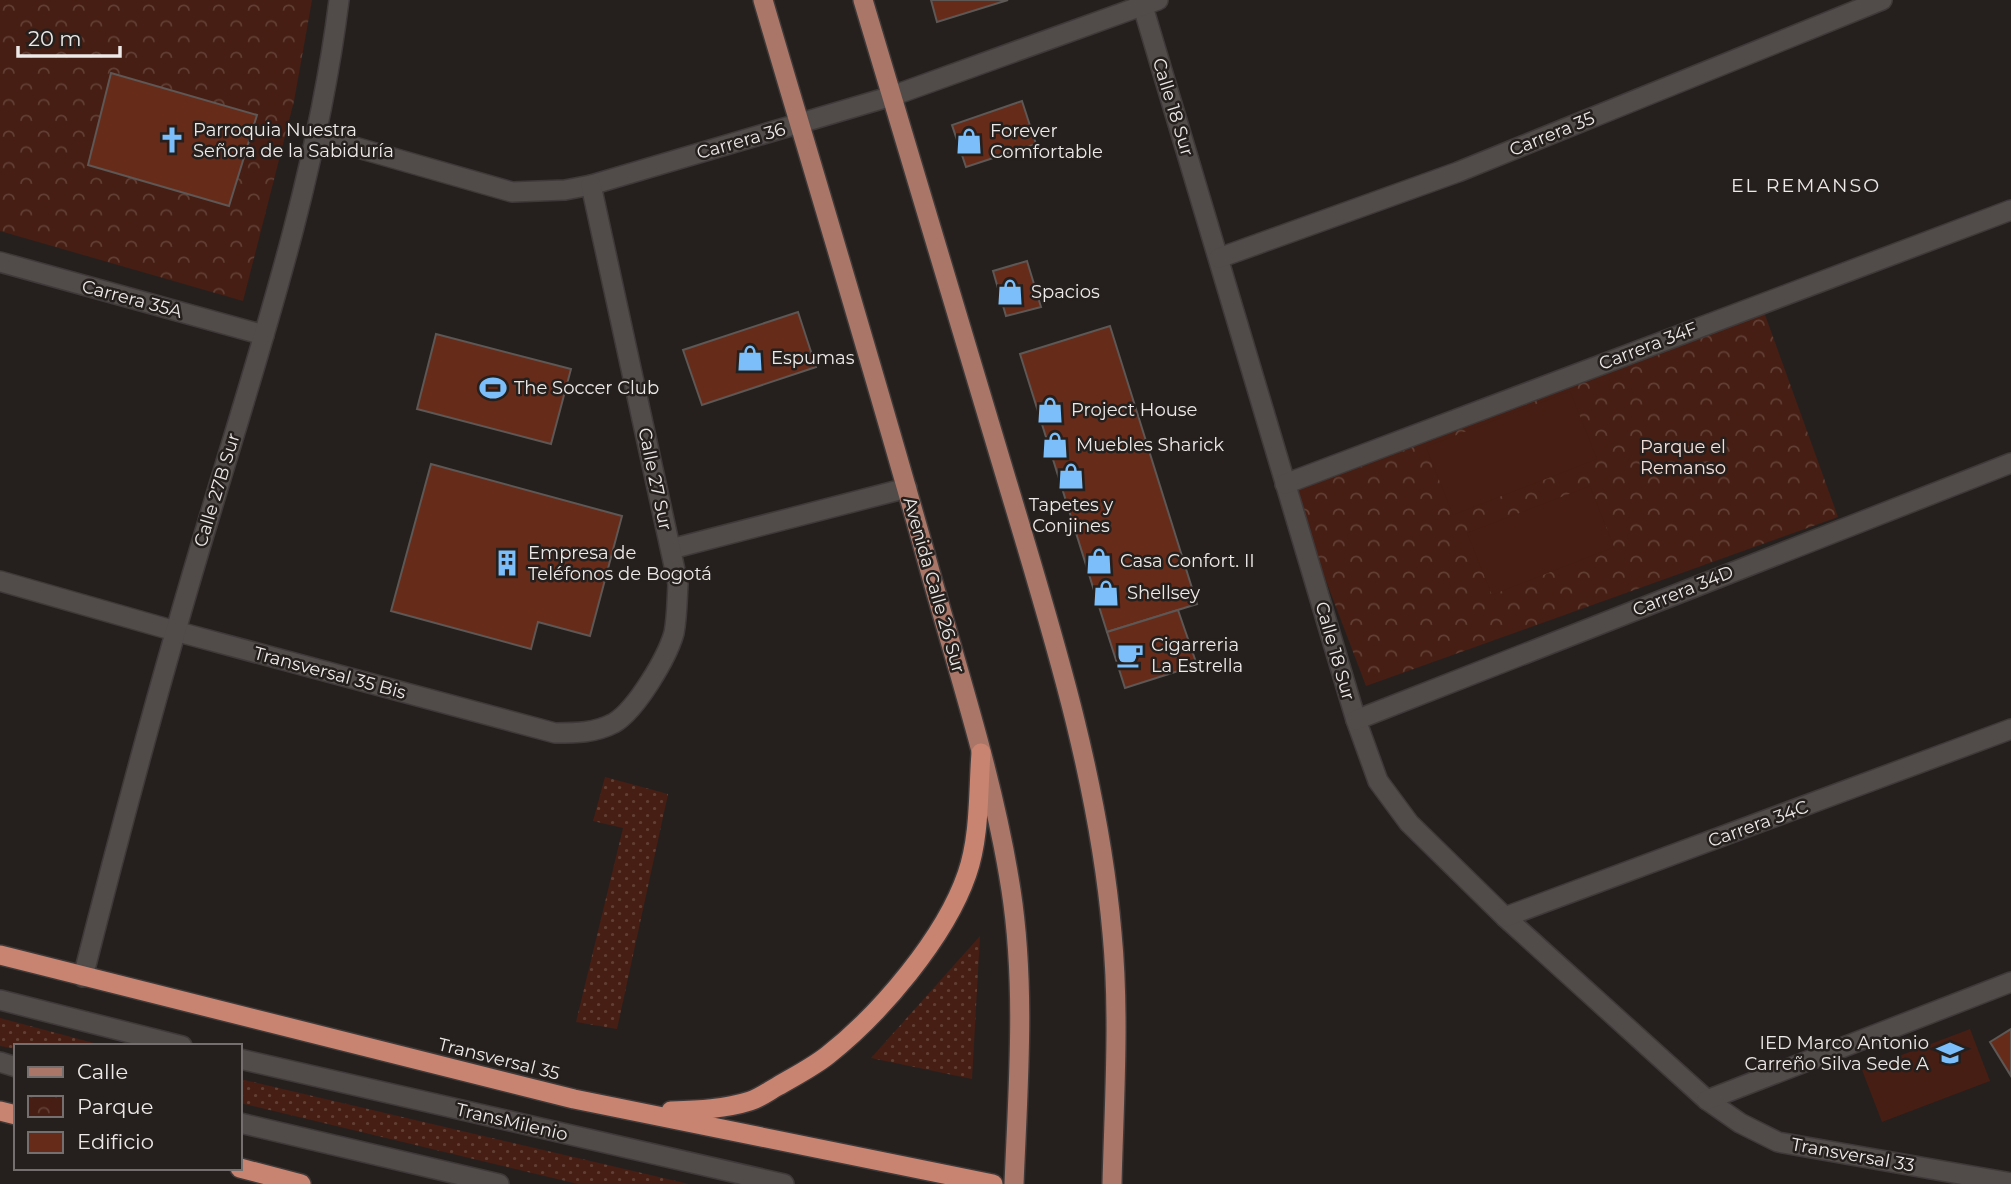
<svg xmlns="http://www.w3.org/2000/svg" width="2011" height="1184" font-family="Montserrat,sans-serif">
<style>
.grass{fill:url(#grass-dots)}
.park{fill:url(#park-crowns)}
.garden{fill:#461e13}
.building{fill:#672b1a;stroke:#5d5755;stroke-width:2}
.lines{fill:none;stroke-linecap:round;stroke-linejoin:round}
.service-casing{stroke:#3f3a39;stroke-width:22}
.pedestrian-casing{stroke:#3f3a39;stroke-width:22}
.minor-casing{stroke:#3f3a39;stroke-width:22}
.primary-casing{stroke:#3f3a39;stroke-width:22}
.trunk-casing{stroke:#3f3a39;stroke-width:22}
.service{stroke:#514b4a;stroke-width:19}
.pedestrian{stroke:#514b4a;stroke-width:19}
.minor{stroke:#514b4a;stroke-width:19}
.primary{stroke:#aa7667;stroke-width:19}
.trunk{stroke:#c88471;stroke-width:19}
.labels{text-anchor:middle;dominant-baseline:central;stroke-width:5;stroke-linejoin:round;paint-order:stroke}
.street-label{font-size:18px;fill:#ede9e8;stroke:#25201e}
.poi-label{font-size:18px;fill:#ede9e8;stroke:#25201e;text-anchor:start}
.park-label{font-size:18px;fill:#f3ded8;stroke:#25201e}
.neighbourhood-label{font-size:19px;letter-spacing:2px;fill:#ede9e8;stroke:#25201e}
</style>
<defs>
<pattern id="grass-dots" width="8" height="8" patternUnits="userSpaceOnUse" patternTransform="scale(1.75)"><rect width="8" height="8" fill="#461e13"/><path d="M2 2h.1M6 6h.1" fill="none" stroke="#613f35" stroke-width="1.8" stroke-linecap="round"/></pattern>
<pattern id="park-crowns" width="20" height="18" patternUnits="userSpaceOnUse" patternTransform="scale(1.75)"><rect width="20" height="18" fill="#461e13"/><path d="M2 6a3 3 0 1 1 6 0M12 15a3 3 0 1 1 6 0" fill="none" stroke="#613f35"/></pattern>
</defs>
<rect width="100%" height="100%" fill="#25201e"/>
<g class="grass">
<path d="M605 777 668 794 617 1029 576 1022 623 828 593 821Z"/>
<path d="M980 936 972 1079 871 1058Z"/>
<path d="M0 1018 105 1046H16V1049L0 1046Z"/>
<path d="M240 1079 689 1184H578L240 1103Z"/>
</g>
<g class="park">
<path d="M0 0H312L294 101 243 301 0 231Z"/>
<path d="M1764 312 1838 517 1366 686 1290 486Z"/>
</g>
<g class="garden">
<path d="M1570 391 1597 459 1453 515 1426 447Z"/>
<path d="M1590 486 1614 547 1492 595 1467 533Z"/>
<path d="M1970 1029 1990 1081 1882 1122 1862 1070Z"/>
</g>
<g class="building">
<path d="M931 0H1008L937 22Z"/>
<path d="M111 73 257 115 229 206 88 165Z"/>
<path d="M1022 101 1036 144 966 167 952 125Z"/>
<path d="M1027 261 1041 307 1006 316 993 271Z"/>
<path d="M798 312 816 367 702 405 683 350Z"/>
<path d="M1110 326 1197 604 1107 632 1020 354Z"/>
<path d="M436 334 571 369 551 444 417 409Z"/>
<path d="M431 464 622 516 590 636 538 622 531 649 391 611Z"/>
<path d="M1178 610 1197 665 1125 688 1107 632Z"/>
<path d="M2011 1029V1076L1990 1042Z"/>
</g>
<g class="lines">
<g class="service-casing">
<g id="service">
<path d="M0 1000 182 1046"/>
<path d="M240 1059 784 1184"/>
<path d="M0 1062 16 1067"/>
<path d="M240 1123 499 1184"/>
</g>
</g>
<g class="pedestrian-casing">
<path id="pedestrian" d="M671 549 907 488"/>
</g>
<g class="minor-casing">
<g id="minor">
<path d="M1141 0 1356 720 1378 781 1409 823 1505 917 1707 1100 1740 1123 1778 1142 2011 1183"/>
<path d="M316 136 512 192 565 190 591 185 892 96 1158 0"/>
<path d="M1219 258 1458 172 1882 0"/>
<path d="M0 262 264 335"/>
<path d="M1285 484 2011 210"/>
<path d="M0 581 175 631 555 733C576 733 595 733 614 723 636 710 667 658 674 633 677 618 677 600 678 584L591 185"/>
<path d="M1356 720 2011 463"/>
<path d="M1505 917 2011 729"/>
<path d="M83 977C122 823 163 670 209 518 260 348 317 177 339 0"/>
<path d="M1707 1100 2011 982"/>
</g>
</g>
<g class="primary-casing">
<g id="primary">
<path d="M763 0C820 194 879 387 933 582 962 684 995 786 1011 890 1026 987 1018 1087 1014 1184"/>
<path d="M863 0C912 166 963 332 1012 498 1055 641 1099 784 1112 933 1120 1016 1114 1101 1112 1184"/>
</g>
</g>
<g class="trunk-casing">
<g id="trunk">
<path d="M0 955 574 1099 993 1184"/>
<path d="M0 1111 16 1115"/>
<path d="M671 1111C697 1110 725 1109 750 1101 760 1098 769 1091 778 1086 795 1076 813 1067 828 1055 880 1014 945 938 967 874 980 837 978 792 981 753"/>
<path d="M240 1168 301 1184"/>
</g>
</g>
<use href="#service" class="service"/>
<use href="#pedestrian" class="pedestrian"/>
<use href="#minor" class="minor"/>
<use href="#primary" class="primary"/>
<use href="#trunk" class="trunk"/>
</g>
<defs>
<g id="church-bare" transform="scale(2.1)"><path d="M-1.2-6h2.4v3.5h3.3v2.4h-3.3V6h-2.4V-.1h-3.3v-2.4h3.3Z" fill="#7cbef9" stroke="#25201e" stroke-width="2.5" paint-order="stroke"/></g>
<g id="shop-bare" transform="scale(2.1)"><path d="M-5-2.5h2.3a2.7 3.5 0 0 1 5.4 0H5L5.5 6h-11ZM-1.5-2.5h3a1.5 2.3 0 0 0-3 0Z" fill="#7cbef9" stroke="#25201e" stroke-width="2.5" paint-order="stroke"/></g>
<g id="stadium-bare" transform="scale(2.1)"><path d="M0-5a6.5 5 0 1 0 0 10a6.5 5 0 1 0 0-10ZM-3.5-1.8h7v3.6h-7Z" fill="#7cbef9" stroke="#25201e" stroke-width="2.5" paint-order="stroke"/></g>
<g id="building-bare" transform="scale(2.1)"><path d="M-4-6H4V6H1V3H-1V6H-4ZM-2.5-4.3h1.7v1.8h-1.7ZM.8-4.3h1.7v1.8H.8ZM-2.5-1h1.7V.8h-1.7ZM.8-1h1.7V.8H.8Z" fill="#7cbef9" stroke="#25201e" stroke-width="2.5" paint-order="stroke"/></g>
<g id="cafe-bare" transform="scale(2.1)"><path d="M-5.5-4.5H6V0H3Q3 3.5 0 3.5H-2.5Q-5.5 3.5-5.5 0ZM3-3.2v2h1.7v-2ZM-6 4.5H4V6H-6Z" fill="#7cbef9" stroke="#25201e" stroke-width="2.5" paint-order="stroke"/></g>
<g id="school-bare" transform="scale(2.1)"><path d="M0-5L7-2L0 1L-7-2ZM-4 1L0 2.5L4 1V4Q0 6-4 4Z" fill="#7cbef9" stroke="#25201e" stroke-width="2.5" paint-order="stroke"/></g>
</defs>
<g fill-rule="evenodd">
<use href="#church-bare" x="172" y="140"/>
<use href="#shop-bare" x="969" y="141"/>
<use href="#shop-bare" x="1010" y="292"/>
<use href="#shop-bare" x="750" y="358"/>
<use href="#stadium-bare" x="493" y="388"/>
<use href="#shop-bare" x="1050" y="410"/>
<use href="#shop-bare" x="1055" y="445"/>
<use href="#shop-bare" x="1071" y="476"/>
<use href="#shop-bare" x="1099" y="561"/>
<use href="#building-bare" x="507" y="563"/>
<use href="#shop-bare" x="1106" y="593"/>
<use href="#cafe-bare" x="1130" y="655"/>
<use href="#school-bare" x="1950" y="1053"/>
</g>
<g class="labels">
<g class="street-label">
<text transform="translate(1173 107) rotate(73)">Calle 18 Sur</text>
<text transform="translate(1552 134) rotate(-22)">Carrera 35</text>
<text transform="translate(741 141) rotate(-16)">Carrera 36</text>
<text transform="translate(132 299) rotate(15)">Carrera 35A</text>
<text transform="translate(1648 346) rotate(-21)">Carrera 34F</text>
<text transform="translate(655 479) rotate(78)">Calle 27 Sur</text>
<text transform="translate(217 490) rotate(-73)">Calle 27B Sur</text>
<text transform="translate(934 585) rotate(74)">Avenida Calle 26 Sur</text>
<text transform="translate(1683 591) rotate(-22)">Carrera 34D</text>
<text transform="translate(1335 651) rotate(74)">Calle 18 Sur</text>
<text transform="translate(330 673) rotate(15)">Transversal 35 Bis</text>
<text transform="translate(1758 824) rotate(-20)">Carrera 34C</text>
<text transform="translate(499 1059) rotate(14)">Transversal 35</text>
<text transform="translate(512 1122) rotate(13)">TransMilenio</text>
<text transform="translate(1853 1155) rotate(10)">Transversal 33</text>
</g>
<g class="poi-label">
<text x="193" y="130">Parroquia Nuestra<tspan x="193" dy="21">Señora de la Sabiduría</tspan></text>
<text x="990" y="131">Forever<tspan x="990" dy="21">Comfortable</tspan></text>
<text x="1031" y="292">Spacios</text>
<text x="771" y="358">Espumas</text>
<text x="514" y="388">The Soccer Club</text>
<text x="1071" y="410">Project House</text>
<text x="1076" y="445">Muebles Sharick</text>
<text x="1071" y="505" text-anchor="middle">Tapetes y<tspan x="1071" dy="21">Conjines</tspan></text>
<text x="528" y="553">Empresa de<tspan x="528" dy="21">Teléfonos de Bogotá</tspan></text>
<text x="1120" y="561">Casa Confort. II</text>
<text x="1127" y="593">Shellsey</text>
<text x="1151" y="645">Cigarreria<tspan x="1151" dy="21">La Estrella</tspan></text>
<text x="1929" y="1043" text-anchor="end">IED Marco Antonio<tspan x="1929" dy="21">Carreño Silva Sede A</tspan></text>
</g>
<g class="park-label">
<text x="1683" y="447">Parque el<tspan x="1683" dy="21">Remanso</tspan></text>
</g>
<g class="neighbourhood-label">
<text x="1806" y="185">EL REMANSO</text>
</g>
</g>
<rect x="14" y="1044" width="228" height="126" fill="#25201e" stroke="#75706f" stroke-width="2"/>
<rect x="28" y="1067" width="35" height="10" fill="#aa7667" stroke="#75706f" stroke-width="2"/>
<text x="77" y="1079" font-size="21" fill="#ede9e8">Calle</text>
<rect x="28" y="1096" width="35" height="21" fill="url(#park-crowns)" stroke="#75706f" stroke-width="2"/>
<text x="77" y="1114" font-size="21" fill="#ede9e8">Parque</text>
<rect x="28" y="1132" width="35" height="21" fill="#672b1a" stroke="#75706f" stroke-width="2"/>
<text x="77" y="1149" font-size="21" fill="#ede9e8">Edificio</text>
<path d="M18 46v10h102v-10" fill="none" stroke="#ede9e8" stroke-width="3.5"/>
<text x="28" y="46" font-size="21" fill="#ede9e8" stroke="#25201e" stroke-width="5" paint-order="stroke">20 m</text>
</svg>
